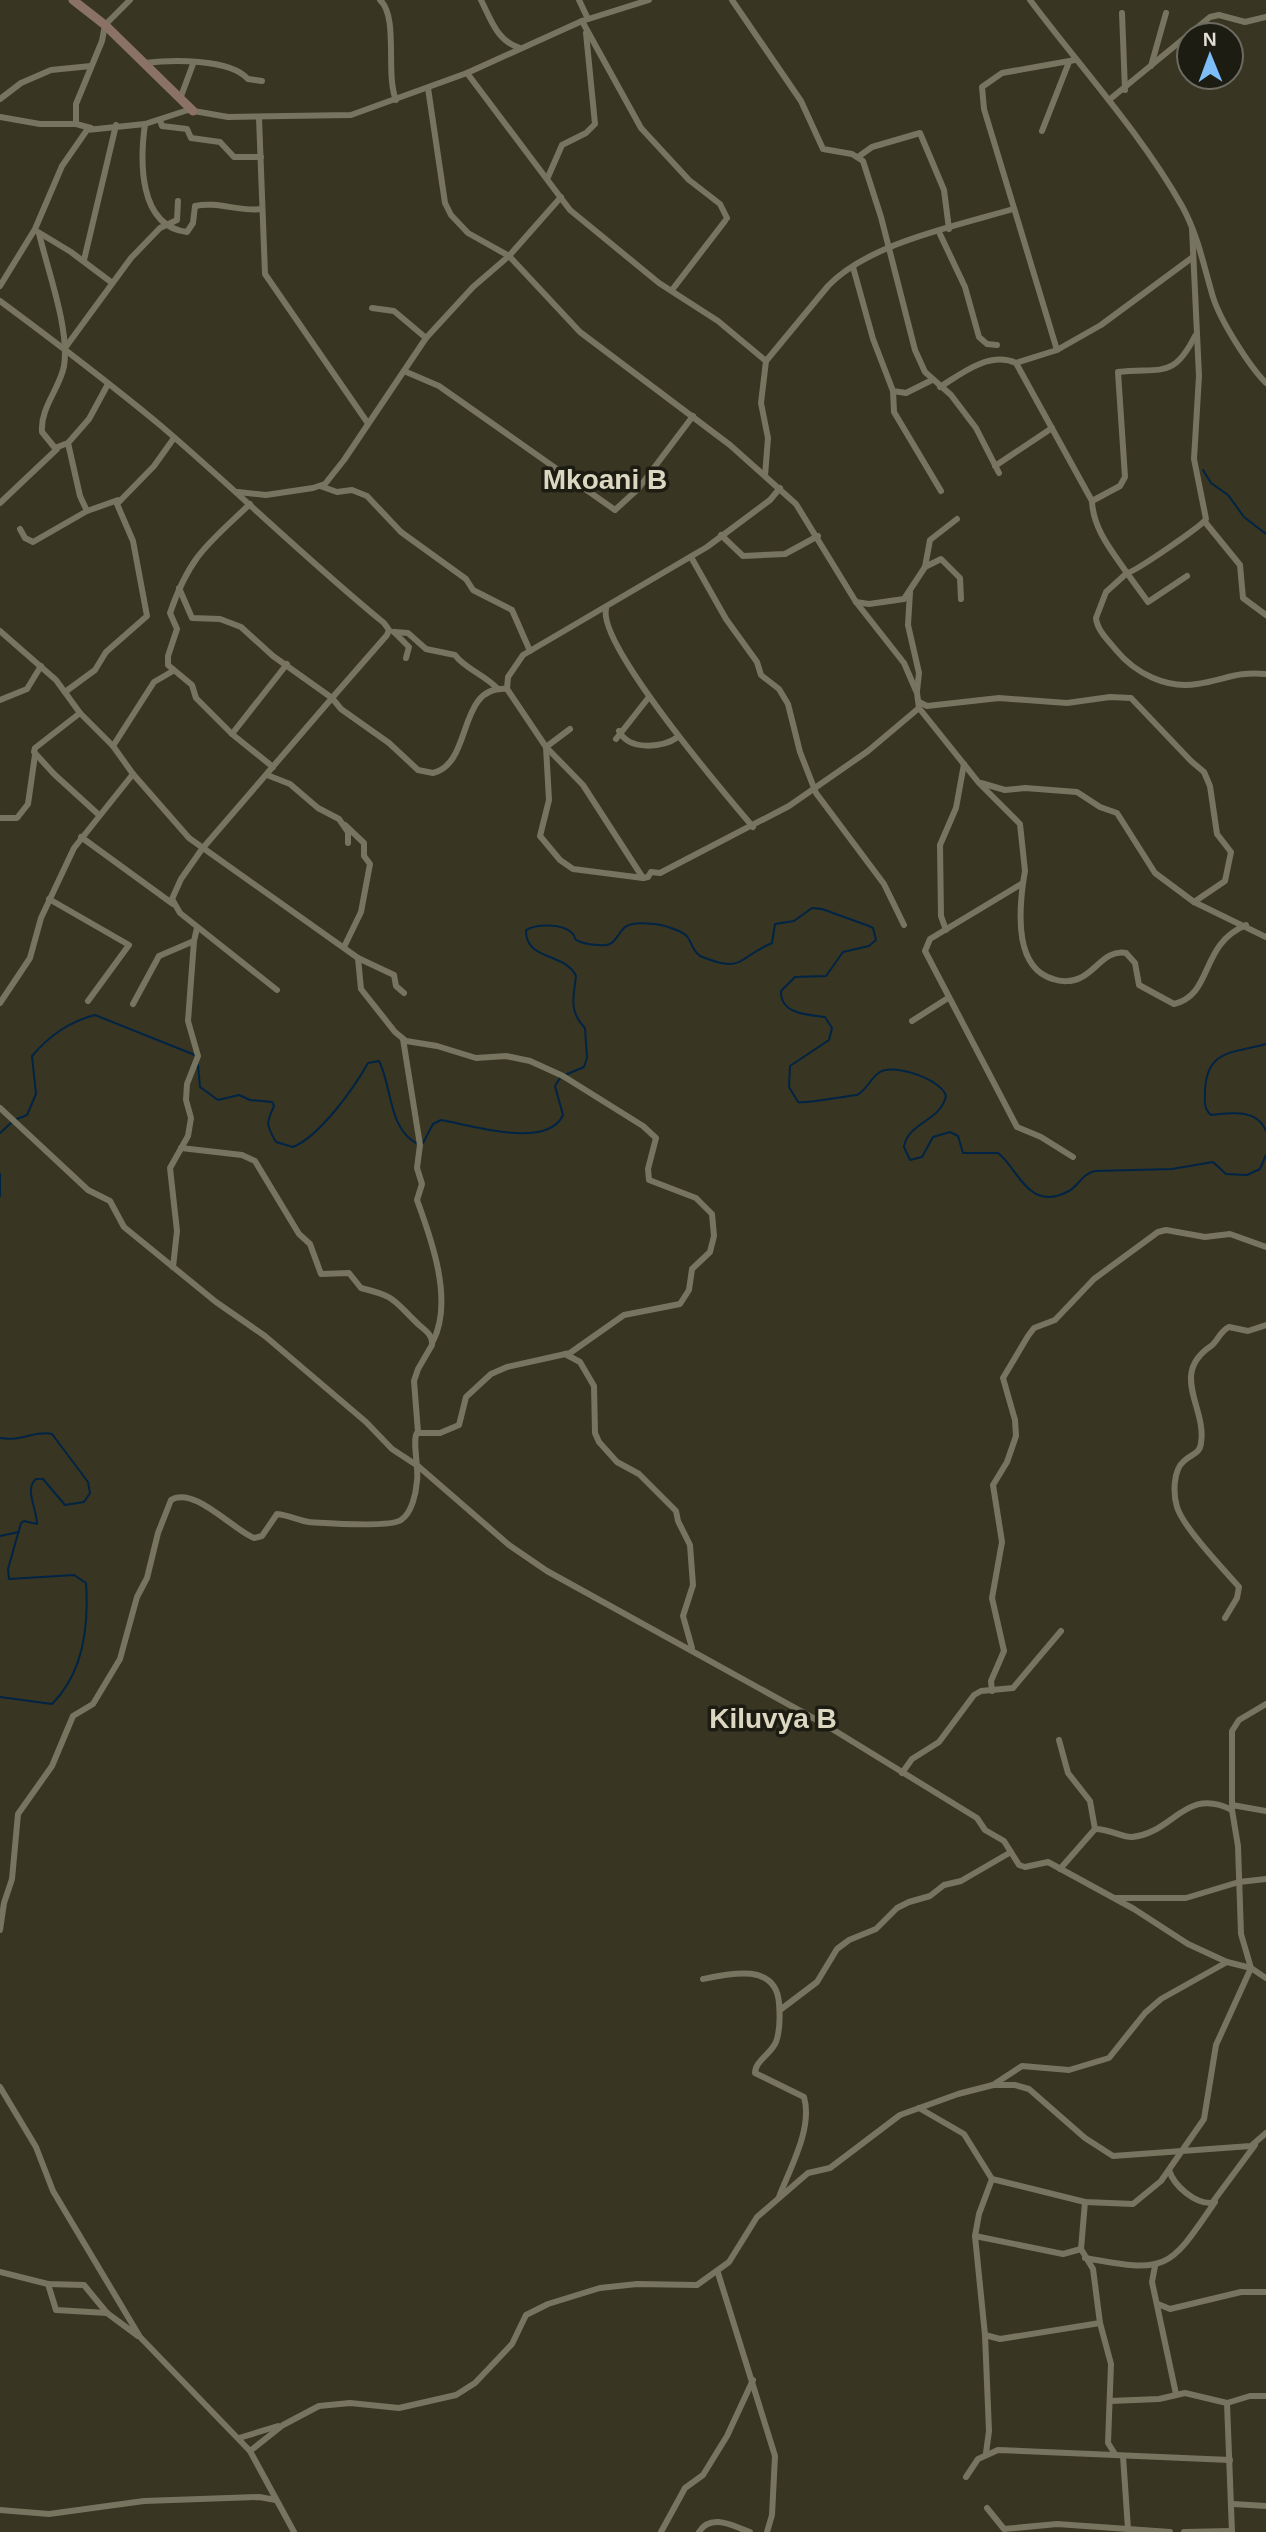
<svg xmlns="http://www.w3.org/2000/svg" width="1266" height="2532" font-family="Arial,sans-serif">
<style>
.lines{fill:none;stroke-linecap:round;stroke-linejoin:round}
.stream{stroke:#012445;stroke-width:2}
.street{stroke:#77745f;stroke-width:6}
.secondary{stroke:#8a7265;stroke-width:9}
.labels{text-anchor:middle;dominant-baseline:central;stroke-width:7;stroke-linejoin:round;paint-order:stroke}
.quarter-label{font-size:28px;font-weight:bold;fill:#dbd7c0;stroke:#1d1c13}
</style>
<rect width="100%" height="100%" fill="#383522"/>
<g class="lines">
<g class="stream">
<path d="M1203 470 1211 483 1228 495 1244 517 1266 534"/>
<path d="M1266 1044C1234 1053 1207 1049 1205 1090 1205 1100 1203 1108 1211 1115 1230 1113 1257 1108 1266 1131"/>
<path d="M198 1065 200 1087 218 1100 239 1095 250 1100 272 1102 274 1106C266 1123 266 1125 276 1142L293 1147C320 1136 354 1088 368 1063L379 1061C392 1086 388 1127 416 1143"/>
<path d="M565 1075 584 1067 587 1058 585 1028C568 1011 574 996 576 976 565 952 525 961 526 930 536 924 562 923 572 933 578 939 571 937 578 941 585 944 593 945 600 945 615 947 616 936 624 928 632 920 662 924 671 928 697 936 686 945 700 956 743 974 737 958 772 943L775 924 794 921 812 908 822 909 869 926 873 928 876 940 869 946 843 952 826 976 795 977 781 991C780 1014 808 1015 825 1017L832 1028 829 1040 790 1066 789 1087 798 1102C803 1104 846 1096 857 1095 868 1089 870 1078 880 1072 895 1063 942 1080 946 1096 941 1121 907 1123 904 1147L910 1160 922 1157 933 1137 950 1132 958 1136 963 1153H998C1019 1169 1028 1213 1069 1191 1079 1185 1082 1174 1095 1171L1172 1169 1213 1162 1226 1174 1247 1175 1260 1169 1266 1155"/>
<path d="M17 1119 27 1115 36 1094 32 1056C50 1035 69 1022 95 1015L195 1055"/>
<path d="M0 1133 12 1122"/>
<path d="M423 1143 433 1124 441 1120C471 1125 547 1150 563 1115L555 1086 560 1078"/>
<path d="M0 1174V1196"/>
<path d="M0 1438C22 1442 35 1430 52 1434L88 1482 90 1493 84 1502 65 1505 43 1479H36C24 1489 37 1509 37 1524L24 1521 21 1523 8 1569 9 1579 74 1575 86 1583C89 1626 83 1673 52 1704L0 1697"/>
<path d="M0 1536 19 1532"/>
</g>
<g class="street">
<path d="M380 0C399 17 385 74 396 100"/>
<path d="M481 0C491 20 497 41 520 48"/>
<path d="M579 0 588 19"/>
<path d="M732 0 801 101 823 149 852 154 863 161 881 217 915 350 925 372 951 395 976 428 999 473"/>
<path d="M1030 0C1081 68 1140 132 1182 206 1198 235 1204 267 1213 297 1220 320 1249 366 1266 383"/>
<path d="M1122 13 1125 90"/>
<path d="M582 21 641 128 689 180 720 204 727 218"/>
<path d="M144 63C171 60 229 58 248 79L262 81"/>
<path d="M1151 66 1166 13"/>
<path d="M467 73 570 210 659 283 718 321 766 361"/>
<path d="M428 88 445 203 451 215 468 233 509 256 580 332 730 445 796 504 856 602 904 663 917 693 919 708 979 783 1020 824 1025 871 1023 883 930 939 925 951 1017 1127 1041 1137 1073 1157"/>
<path d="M0 99 21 83 51 70 91 66"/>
<path d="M180 99 193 64"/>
<path d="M1109 100 1210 17 1219 15 1245 22 1266 17"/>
<path d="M0 117 40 124H76L91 128"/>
<path d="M259 118 265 274 367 422"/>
<path d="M160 120 162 126 187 129 191 138 220 142 234 157H261"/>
<path d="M76 124V104L102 41 105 25 130 0"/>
<path d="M145 124C140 160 138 226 187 232L193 223 195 206C218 201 239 212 262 209"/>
<path d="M1042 131 1069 62"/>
<path d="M858 157 872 147 920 133 944 190 949 229"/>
<path d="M548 177 562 145 586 133 595 124 586 33"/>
<path d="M38 232 71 252 111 282"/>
<path d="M939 232 965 287 979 337 987 344 997 345"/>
<path d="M39 233C47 269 70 329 64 366 60 388 40 408 42 432L55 448 68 443"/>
<path d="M84 260 116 125"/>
<path d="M853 267 873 339 893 391 906 393 932 380"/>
<path d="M0 286 35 229 62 166 87 130 145 124 188 110 228 117 351 115 467 73 582 21 649 0"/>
<path d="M672 290 725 221"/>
<path d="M0 301C54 341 108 382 160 425 236 490 307 560 384 623L389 630 387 635 332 698 341 709 389 743 418 770 433 773C474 763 456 685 507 689L546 747 583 785 643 878 648 877 651 872 660 873 789 806 868 751 919 708"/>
<path d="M372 308 394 311 426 338"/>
<path d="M65 348 131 258 160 228 177 220 178 201"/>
<path d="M1057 350 984 109 982 87 1002 73 1075 60"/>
<path d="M1016 363 1057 350 1101 325 1193 257"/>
<path d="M404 371 439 386 615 510 638 489 693 416"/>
<path d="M108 384 89 419 68 443 80 496 87 511 118 500"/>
<path d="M940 387C962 373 990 351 1016 363L1092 501C1093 529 1112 551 1127 573 1133 573 1202 526 1206 519L1194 459 1199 376 1192 228"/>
<path d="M893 391 894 412 941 491"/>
<path d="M995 466 1052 428"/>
<path d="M765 476 768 438 761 403 766 361 828 286C869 243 956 226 1013 209"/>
<path d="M320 486 337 492 352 490 367 496 401 532 466 579 473 590 512 610 530 651"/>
<path d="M238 492 266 495 313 488 325 484 344 460 426 338 473 287 509 256 561 197"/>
<path d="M1092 501 1120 486 1125 477 1118 372C1161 367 1173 380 1195 336"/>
<path d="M0 503 57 449"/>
<path d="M250 504C208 544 190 555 170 613L177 629 168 656V665L192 685 196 698 232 734 273 767"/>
<path d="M1205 522 1240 565 1243 598 1266 615"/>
<path d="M20 529 25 538 33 542 87 511"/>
<path d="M721 535 743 556 785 554 818 536"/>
<path d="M691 557 726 619 757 662 761 675 779 689 788 704 800 752 816 793 884 884 904 925"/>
<path d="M925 567 930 540 957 519"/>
<path d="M1187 576 1148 602 1127 573 1106 592 1096 618C1097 630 1108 640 1116 650 1135 673 1166 689 1197 684 1225 680 1236 671 1266 674"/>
<path d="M179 588 192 618 220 619 241 627 273 656 332 698 202 849 181 879 172 899 180 913 277 990"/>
<path d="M910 592 908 625 919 673 917 691"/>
<path d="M856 602 869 604 904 599 925 567 941 559 960 578 961 599"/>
<path d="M606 609C598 645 725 794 753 827"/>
<path d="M0 631 56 680 80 713 113 746 133 774 189 838 358 958 361 989 395 1032 406 1041 437 1046 476 1058 506 1056 530 1061 563 1076 643 1126 656 1138 648 1169 649 1180 696 1198 712 1214 714 1236 710 1252 692 1269 689 1290 680 1304 624 1315 570 1353 507 1367 491 1374 466 1397 459 1425 440 1433H417C412 1440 419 1468 417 1481 416 1493 412 1513 401 1520 389 1528 326 1523 309 1522 298 1520 288 1515 277 1514L262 1536 254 1538C232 1529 194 1486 171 1500L158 1533 147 1578 137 1597 120 1659 93 1704 73 1716 52 1766 18 1814 12 1879 4 1903 0 1930"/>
<path d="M394 632 408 633 426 649 455 655C465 669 484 674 498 689"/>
<path d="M394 632 409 647 406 658"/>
<path d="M507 689 508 677 523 655 707 547 770 500 780 488"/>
<path d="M65 692 95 670 106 652 147 616 133 541 117 504 154 466 174 438"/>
<path d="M0 700 27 689 41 666"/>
<path d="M919 702 927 706 999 698 1067 703 1110 697 1131 698 1191 761 1204 772 1210 786 1217 834 1231 852 1225 881 1194 902"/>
<path d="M80 713 35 748 34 752 54 774 99 815"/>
<path d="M570 729 546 747 549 800 540 836 560 860 573 869 643 878"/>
<path d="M619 731C629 751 662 748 678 737"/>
<path d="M232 734 287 664"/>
<path d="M616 739 649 697"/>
<path d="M113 746 154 682 173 671"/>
<path d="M267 775 290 784 318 808 339 819 348 832V843"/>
<path d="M981 783 1005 790 1025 788 1077 792 1100 807 1117 813 1155 873 1194 902 1266 937"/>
<path d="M0 818H17L28 804 35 755"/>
<path d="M81 837 173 904"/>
<path d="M1023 883C1019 914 1015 968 1053 979 1061 982 1072 982 1080 978 1096 971 1106 949 1126 953L1135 963 1139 985 1174 1004C1214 994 1199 945 1246 925"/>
<path d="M49 899 129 945 88 1001"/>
<path d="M946 930 941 916 940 845 956 808 964 764"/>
<path d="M344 947 361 912 370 864 364 856V843L345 825"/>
<path d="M358 958 394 975 396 986 404 993"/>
<path d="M0 1003 30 958 41 918 74 848 133 774"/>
<path d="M133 1004 159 956 194 941 197 928"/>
<path d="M912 1021 948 998"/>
<path d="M403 1039 420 1145 417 1168 422 1184 417 1200C431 1238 454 1301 433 1341"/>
<path d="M0 1108 88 1190 110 1201 124 1227 216 1302 265 1336 366 1422 392 1449 418 1466 509 1545 547 1571 824 1724 977 1818 985 1830 1004 1841 1019 1865 1025 1867 1048 1862 1134 1909 1188 1944 1227 1962 1251 1968 1266 1978"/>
<path d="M181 1148 242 1155 255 1161 299 1234 310 1244 321 1274 349 1273 361 1288C397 1297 392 1299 417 1323 424 1330 433 1334 432 1345L418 1369 414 1381 418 1432"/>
<path d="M173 1267 177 1231 170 1168 188 1136 191 1118 186 1100 187 1084 198 1056 188 1021 194 941"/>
<path d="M565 1354 580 1362 594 1386 595 1433 599 1442 617 1462 639 1474 676 1511 678 1521 690 1545 693 1585 683 1616 692 1648"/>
<path d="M1225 1618 1237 1598 1239 1587C1224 1570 1183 1527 1177 1507 1173 1494 1173 1470 1184 1461 1191 1454 1200 1454 1201 1443 1207 1408 1169 1374 1211 1346 1218 1341 1220 1331 1229 1327L1248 1331 1266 1325"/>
<path d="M992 1691 991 1681 1004 1651 992 1598 1002 1542 993 1485 1007 1462 1016 1436 1015 1420 1003 1378 1028 1336 1034 1328 1055 1320 1094 1279 1158 1232 1166 1230 1205 1237 1230 1234 1266 1247"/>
<path d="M1059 1740 1068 1773 1090 1801 1095 1829 1060 1869"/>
<path d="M902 1773 912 1759 939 1742 974 1695 981 1691 1013 1688 1061 1631"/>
<path d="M1232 1805 1266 1811"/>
<path d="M1095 1829C1110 1829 1124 1838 1132 1837 1174 1833 1185 1786 1232 1810"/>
<path d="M1116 1898H1186L1239 1882 1266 1879"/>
<path d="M703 1979C731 1973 776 1963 779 2003 780 2015 780 2031 776 2042 771 2054 755 2061 755 2073L804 2097C813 2128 790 2168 779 2197"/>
<path d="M780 2010 817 1982 837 1949 849 1940 876 1929 897 1908 909 1902 930 1896 944 1885 961 1881 1011 1852"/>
<path d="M993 2085 1022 2066 1069 2070 1109 2058 1145 2013 1161 1999 1227 1962"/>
<path d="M0 2087 36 2147 53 2191 140 2337 250 2451 294 2532"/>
<path d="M919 2108 964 2134 992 2179 1085 2202 1133 2204 1161 2181 1204 2119 1216 2045 1251 1968 1241 1934 1238 1846 1232 1810V1731L1239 1720 1266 1704"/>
<path d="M1169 2170C1174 2186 1195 2204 1212 2203L1255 2145"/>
<path d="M1085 2202 1081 2249 1093 2269 1100 2323 1111 2364 1108 2443 1115 2454"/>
<path d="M975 2236 1063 2254 1081 2249"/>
<path d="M1085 2258C1167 2273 1168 2271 1215 2202"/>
<path d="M1155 2266 1152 2282 1176 2394"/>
<path d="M0 2272 48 2284 84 2285 107 2313 138 2336"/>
<path d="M718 2273 775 2456 772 2515 767 2532"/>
<path d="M48 2284 56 2310 107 2313"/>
<path d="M1158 2304 1170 2309 1241 2292H1266"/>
<path d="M985 2335 1000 2339 1100 2323"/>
<path d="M1110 2401 1159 2399 1185 2393 1227 2403 1250 2396H1266"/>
<path d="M1227 2403 1232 2532"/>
<path d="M239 2438 278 2426"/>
<path d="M250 2451 283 2425 319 2406 350 2403 399 2408 456 2395 475 2383 512 2344 526 2315 548 2304 600 2288 637 2284 697 2285 729 2262 757 2217 808 2173 830 2168 900 2115 958 2094 993 2085H1015L1029 2089 1085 2138 1113 2156 1251 2146 1266 2133"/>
<path d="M986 2453 989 2431 985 2335 975 2236 979 2214 992 2179"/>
<path d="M1123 2456 1128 2529"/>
<path d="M966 2477 978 2459 998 2450 1230 2460"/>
<path d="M1233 2504 1266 2506"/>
<path d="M987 2508 1004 2529 1057 2524 1170 2532"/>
<path d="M0 2510 49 2514 144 2501 259 2497 276 2500"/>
<path d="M661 2532 685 2488 703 2475 727 2436 753 2380"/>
<path d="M699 2532C711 2513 733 2526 750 2532"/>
<path d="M1184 2532 1232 2531"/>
</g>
<path class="secondary" d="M73 0 105 25 193 111"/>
</g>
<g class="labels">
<g class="quarter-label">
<text x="605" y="479">Mkoani B</text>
<text x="773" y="1718">Kiluvya B</text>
</g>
</g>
<g transform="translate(1210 56) rotate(359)"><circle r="33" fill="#1d1c13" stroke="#6c6a61" stroke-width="2"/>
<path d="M0-5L12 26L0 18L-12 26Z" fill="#7dbef9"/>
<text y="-10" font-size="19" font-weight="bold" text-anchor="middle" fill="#e2e0d5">N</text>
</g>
</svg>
